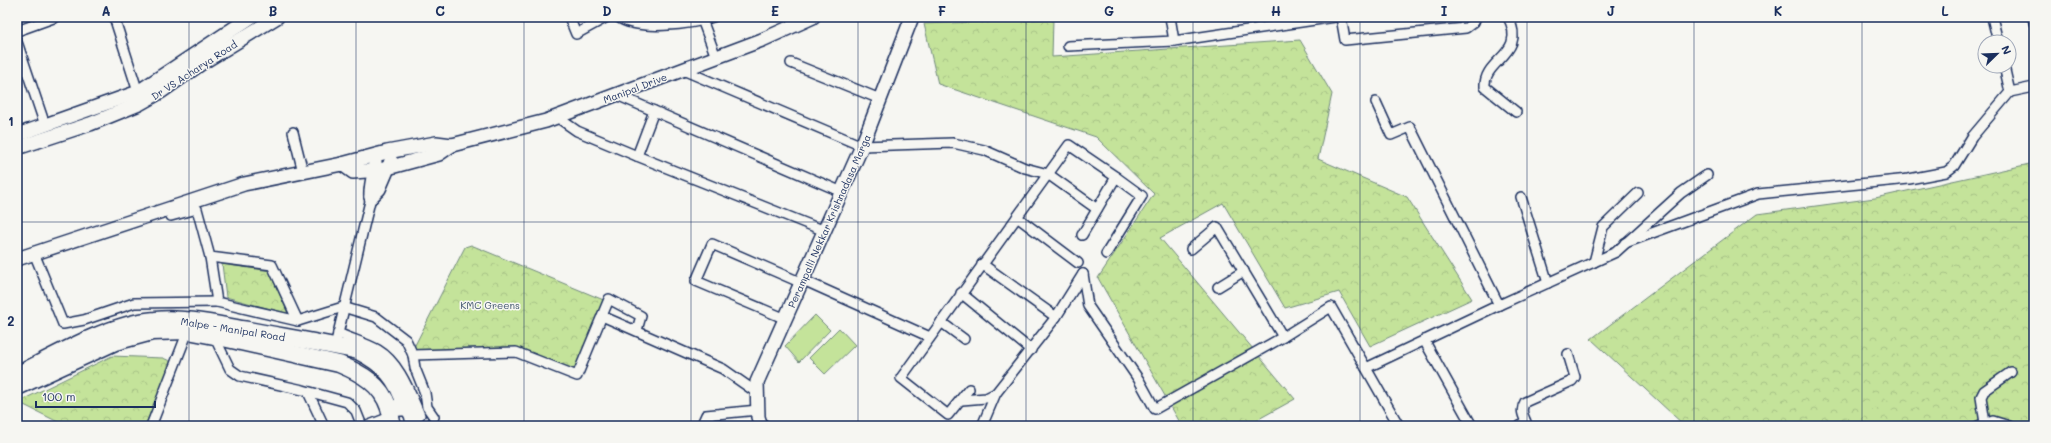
<svg xmlns="http://www.w3.org/2000/svg" width="2051" height="443" font-family="Mali,sans-serif">
<style>
.forest{fill:url(#forest-crowns);stroke:#70897c}
.pitch{fill:#c4e39a;stroke:#70897c}
.lines{fill:none;stroke-linecap:round;stroke-linejoin:round}
.street-casing{stroke:#1b2f5e;stroke-width:12}
.secondary-casing{stroke:#1b2f5e;stroke-width:16}
.highway-casing{stroke:#1b2f5e;stroke-width:19}
.street{stroke:#f6f6f2;stroke-width:9}
.secondary{stroke:#f6f6f2;stroke-width:13}
.highway{stroke:#f6f6f2;stroke-width:16}
.grid{fill:none;stroke:#1b2f5e;stroke-width:1;stroke-opacity:0.55}
.labels{text-anchor:middle;dominant-baseline:central;stroke-width:3;stroke-linejoin:round;paint-order:stroke}
.street-label{font-size:10px;fill:#1b2f5e;stroke:#f6f6f2}
.park-label{font-size:10px;fill:#3d536a;stroke:#f6f6f2}
.neatline{fill:none;stroke:#1b2f5e;stroke-width:1.5}
.grid-label{font-size:13px;text-anchor:middle;font-weight:bold;fill:#1b2f5e}
</style>
<defs>
<pattern id="forest-crowns" width="20" height="18" patternUnits="userSpaceOnUse"><rect width="20" height="18" fill="#c4e39a"/><path d="M2 6a3 3 0 1 1 6 0M12 15a3 3 0 1 1 6 0" fill="none" stroke="#a8c387"/></pattern>
</defs>
<rect width="100%" height="100%" fill="#f6f6f2"/>
<filter id="ink" filterUnits="userSpaceOnUse"><feTurbulence type="fractalNoise" baseFrequency=".025" numOctaves="2"/><feDisplacementMap in="SourceGraphic" scale="8" xChannelSelector="R" yChannelSelector="G"/><feConvolveMatrix kernelMatrix="1 2 1 2 8 2 1 2 1" color-interpolation-filters="sRGB"/></filter>
<g filter="url(#ink)">
<g class="forest">
<path d="M1053 19 1052 57 1300 40 1332 94 1318 159 1407 197 1472 299 1370 346 1339 292 1285 308 1223 203 1160 238 1295 399 1246 426H1182L1098 278 1154 194 1096 137 938 84 924 24Z"/>
<path d="M2034 163V426H1685L1591 339 1757 214 1875 198Z"/>
<path d="M471 245 606 301 576 374 517 352 410 355 465 247Z"/>
<path d="M222 264 270 271 288 314 226 297Z"/>
<path d="M112 356 163 358 172 362 145 426H66L18 402Z"/>
</g>
<g class="pitch">
<path d="M815 315 830 330 799 362 785 346Z"/>
<path d="M839 328 855 345 825 374 809 358Z"/>
</g>
<g class="lines">
<g class="street-casing">
<g id="street">
<path d="M114 17 138 92"/>
<path d="M569 17 576 34 607 17"/>
<path d="M618 17C636 31 692 25 713 17"/>
<path d="M701 17 716 57"/>
<path d="M1341 17 1345 40 1466 28 1474 22 1476 17"/>
<path d="M1508 17C1528 55 1483 59 1485 87L1516 112"/>
<path d="M1992 17 1998 42"/>
<path d="M2033 17 2034 23"/>
<path d="M17 31 56 17"/>
<path d="M1174 41 1335 17"/>
<path d="M17 42 45 125"/>
<path d="M1068 46 1174 41 1170 17"/>
<path d="M791 63 880 99"/>
<path d="M683 70 862 146 953 143 984 150 1025 168 1048 174 1097 209"/>
<path d="M2010 92 2034 87"/>
<path d="M617 95 654 111"/>
<path d="M1376 102 1391 135 1410 127 1499 305 1366 368 1399 426"/>
<path d="M557 117 577 131 637 156"/>
<path d="M293 132 303 172"/>
<path d="M1521 197 1548 283"/>
<path d="M171 216 197 209 210 257 272 265 298 321 343 307 376 317 406 340 413 355 415 368 425 393 427 407 434 417"/>
<path d="M1017 217 1078 263"/>
<path d="M825 231 637 156 654 111 842 192"/>
<path d="M1625 243 1758 194 1909 179 1946 172 1954 166 1972 137 2010 92 2004 66"/>
<path d="M1191 249 1217 227 1283 337 1331 307 1366 368"/>
<path d="M34 253 63 324 84 320 134 303 217 302"/>
<path d="M1106 254 1142 196 1116 177"/>
<path d="M210 257 217 302 298 321"/>
<path d="M1594 262 1603 227 1638 193"/>
<path d="M982 264 1056 317"/>
<path d="M1083 274 1088 306 1139 380 1155 409 1283 337"/>
<path d="M803 280 930 337"/>
<path d="M1218 287 1244 271"/>
<path d="M961 293 1031 350"/>
<path d="M1499 305 1616 252 1681 193 1707 175"/>
<path d="M602 316 723 369 756 392"/>
<path d="M786 319 696 281 712 244 802 283"/>
<path d="M941 322 964 339"/>
<path d="M338 333C351 339 366 343 378 350 400 363 410 393 420 415"/>
<path d="M214 336 230 369 240 376 303 390 347 402 356 411 362 426"/>
<path d="M1424 340 1472 426"/>
<path d="M335 346 371 197"/>
<path d="M413 355 516 352 577 376 609 299 641 316 637 330"/>
<path d="M969 389 948 415 901 378 1069 145 1116 177 1082 235"/>
<path d="M308 392 324 426"/>
<path d="M962 400 986 398 996 393 1056 317 1083 274"/>
<path d="M1985 423 1981 397 1984 391 2011 372"/>
<path d="M151 426 188 331"/>
<path d="M367 426 390 417"/>
<path d="M701 426 706 415 758 410"/>
<path d="M982 426 996 393"/>
<path d="M1520 426 1526 422C1523 415 1520 410 1525 402L1572 381 1575 377 1568 354"/>
<path d="M1978 426 1993 421 2009 426"/>
</g>
</g>
<g class="secondary-casing">
<g id="secondary">
<path d="M17 135 138 92 251 17"/>
<path d="M17 148 90 124 139 104 162 91 202 63 277 17"/>
<path d="M342 164 353 172 380 170 439 154 452 145"/>
<path d="M371 197 379 189 391 161"/>
<path d="M371 197C370 185 375 174 375 162"/>
<path d="M17 259 244 184 342 164 387 152 436 143 452 145 546 121 762 40 813 17"/>
<path d="M761 426 758 417 757 382 862 146 912 17"/>
</g>
</g>
<g class="highway-casing">
<g id="highway">
<path d="M17 375C56 355 111 323 155 320 186 317 218 325 248 330 285 337 322 343 358 351 384 364 397 378 406 407"/>
<path d="M17 387 115 342 152 332 188 331 214 336 339 364C361 373 381 384 389 408 391 414 391 420 393 426"/>
<path d="M396 408 406 407C413 412 414 418 414 426"/>
</g>
</g>
<use href="#street" class="street"/>
<use href="#secondary" class="secondary"/>
<use href="#highway" class="highway"/>
</g>
</g>
<path class="grid" d="M189 17V426M356 17V426M524 17V426M691 17V426M858 17V426M1026 17V426M1193 17V426M1360 17V426M1527 17V426M1694 17V426M1862 17V426M17 222H2034"/>
<g class="labels">
<g class="street-label">
<text transform="translate(194 70) rotate(-33)">Dr VS Acharya Road</text>
<text transform="translate(635 88) rotate(-21)">Manipal Drive</text>
<text transform="translate(829 221) rotate(-66)">Perampalli Nekkar Krishnadasa Marga</text>
<text transform="translate(233 329) rotate(9)">Malpe - Manipal Road</text>
</g>
<g class="park-label">
<text x="490" y="305">KMC Greens</text>
</g>
</g>
<rect width="2051" height="443" fill="none" stroke="#f6f6f2" stroke-width="44"/>
<g transform="translate(1997 54) rotate(67)"><circle r="19" fill="#f6f6f2" stroke="#9ea6b7"/>
<path d="M0-3L7 15L0 10L-7 15Z" fill="#1b2f5e"/>
<text y="-6" font-size="11" font-weight="bold" text-anchor="middle" fill="#1b2f5e">N</text>
</g>
<path d="M36 401v6h119v-6" fill="none" stroke="#1b2f5e" stroke-width="2"/>
<text x="42" y="401" font-size="12" fill="#1b2f5e" stroke="#f6f6f2" stroke-width="3" paint-order="stroke">100 m</text>
<rect x="22" y="22" width="2007" height="399" class="neatline"/>
<g class="grid-label">
<text x="106" y="16">A</text>
<text x="273" y="16">B</text>
<text x="440" y="16">C</text>
<text x="607" y="16">D</text>
<text x="775" y="16">E</text>
<text x="942" y="16">F</text>
<text x="1109" y="16">G</text>
<text x="1276" y="16">H</text>
<text x="1444" y="16">I</text>
<text x="1611" y="16">J</text>
<text x="1778" y="16">K</text>
<text x="1945" y="16">L</text>
<text x="11" y="126">1</text>
<text x="11" y="326">2</text>
</g>
</svg>
